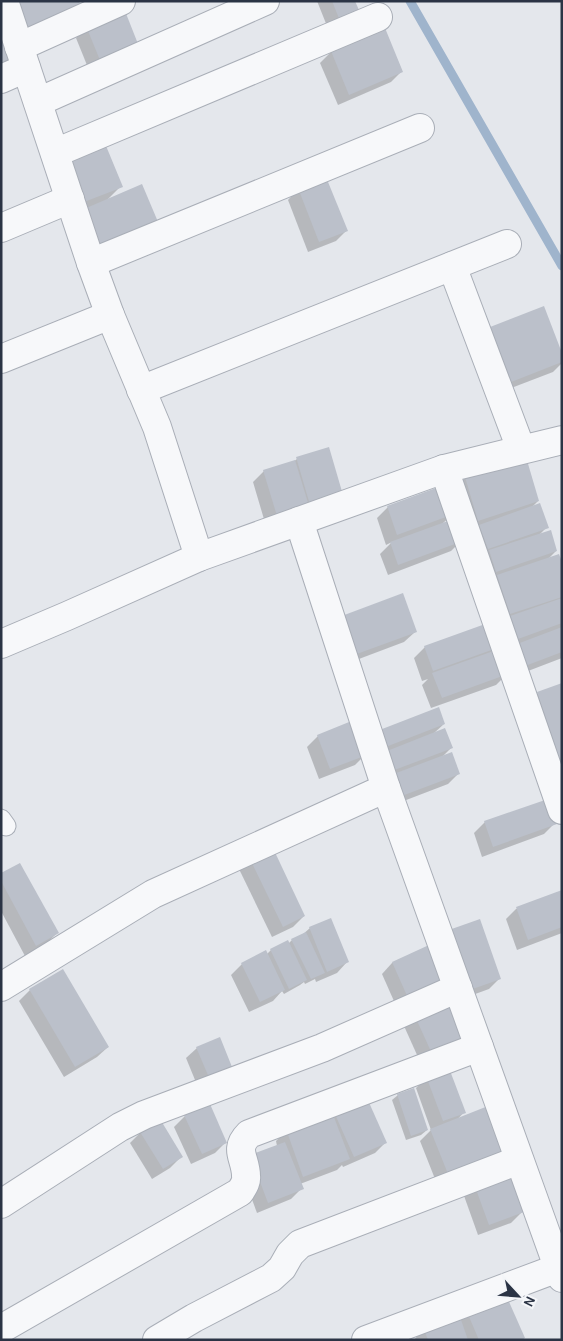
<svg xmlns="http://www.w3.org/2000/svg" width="563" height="1341" font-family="Karla,sans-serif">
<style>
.shadow{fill:#0003}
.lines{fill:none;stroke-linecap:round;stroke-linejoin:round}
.stream{stroke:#9fb4cc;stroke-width:9}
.building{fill:#bbc0ca}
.lane-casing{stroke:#a9aeb7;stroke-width:21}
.street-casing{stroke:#a9aeb7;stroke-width:30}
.lane{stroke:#f7f8fa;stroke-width:19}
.street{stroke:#f7f8fa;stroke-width:28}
</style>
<rect width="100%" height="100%" fill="#e4e7ec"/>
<g class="shadow">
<path d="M317 1H354L331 36Z"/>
<path d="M87 27 130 65 93 80 76 38Z"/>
<path d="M384 29 402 71 391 82 338 105 320 63 331 52Z"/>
<path d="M56 168 121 186 107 200 141 186 92 263 74 221 88 206 74 212Z"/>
<path d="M298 189 346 231 336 241 308 252 288 200Z"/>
<path d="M475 341 562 357V363L553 372 496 394Z"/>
<path d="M297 459 331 505 266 526 253 482 264 471 293 462Z"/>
<path d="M525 459 538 501 531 508 547 527 540 534 556 551 547 560 562 566V658L515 676 454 489 465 478Z"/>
<path d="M388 507 453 514 442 524 462 540 451 551 388 575 380 554 392 542 386 545 377 518Z"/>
<path d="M340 618 415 632 404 642 343 665Z"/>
<path d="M425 647 496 648 490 653 507 674 496 685 431 708 422 685 428 679 422 681 414 658Z"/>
<path d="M562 685V806L522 708 538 693Z"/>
<path d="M444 724 433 734 451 748 441 758 459 773 448 784 388 807 367 743Z"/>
<path d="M318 736 366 754 355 765 319 779 307 747Z"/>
<path d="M485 822 555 823 544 834 482 857 474 833Z"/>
<path d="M271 848 304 916 293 927 272 937 239 869Z"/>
<path d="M1 874 57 933 46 944 25 956 1 911Z"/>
<path d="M562 891V933L517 950 506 919 516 909Z"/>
<path d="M310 928 347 962 337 973 316 982 315 979 305 984 304 982 300 985 284 994 282 991 273 1001 249 1012 231 975 242 964 267 954 271 950 288 944 292 940 302 935Z"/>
<path d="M436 943 500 978 489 989 456 1001Z"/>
<path d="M428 947 401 1017 382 974 392 963Z"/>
<path d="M30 990 108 1047 97 1057 64 1077 19 1001Z"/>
<path d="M414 1015 455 1050 422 1066 404 1026Z"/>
<path d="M197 1048 235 1077 202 1097 186 1058Z"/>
<path d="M427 1077 464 1112 457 1120 504 1151 437 1184 420 1141 431 1130 416 1088Z"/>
<path d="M398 1095 427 1130 421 1135 406 1140 392 1100Z"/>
<path d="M335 1113 386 1142 375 1153 343 1167 342 1165 337 1170 300 1184 302 1188 291 1199 257 1213 240 1167 277 1146 276 1141 286 1131Z"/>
<path d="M185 1116 225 1143 215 1153 191 1164 174 1127Z"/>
<path d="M159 1121 181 1157 170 1168 152 1179 130 1143 140 1133Z"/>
<path d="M474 1182 522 1212 511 1223 478 1235 463 1193Z"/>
<path d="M468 1313 522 1340H414L424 1328 460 1321Z"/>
</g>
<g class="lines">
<path class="stream" d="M410 1 562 266"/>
</g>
<g class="building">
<path d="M10 1H79L83 11 25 37Z"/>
<path d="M332 1H355L362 17 342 26Z"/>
<path d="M125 11 142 54 104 70 86 26Z"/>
<path d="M385 28 403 72 349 95 331 51Z"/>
<path d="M1 35 12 66 1 70Z"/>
<path d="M104 141 123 187 84 202 66 156Z"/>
<path d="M326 177 348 231 319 242 298 188Z"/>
<path d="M142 184 161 229 103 253 84 209Z"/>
<path d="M544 306 562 353V362L506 384 485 329Z"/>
<path d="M329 447 343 495 310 505 296 457Z"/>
<path d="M526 457 539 501 478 521 465 477Z"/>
<path d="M295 460 309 506 277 516 263 470Z"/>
<path d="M444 485 454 514 397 535 387 506Z"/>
<path d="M540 503 549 528 488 549 479 525Z"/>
<path d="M456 518 463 541 398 565 390 542Z"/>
<path d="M551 530 557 551 496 572 489 550Z"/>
<path d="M559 554 562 562V597L510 614 497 575Z"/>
<path d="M403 593 417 632 354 655 339 617Z"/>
<path d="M562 598V623L518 639 510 616Z"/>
<path d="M488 623 497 648 433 671 424 646Z"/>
<path d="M562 627V652L525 666 517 644Z"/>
<path d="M499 649 508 674 442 698 432 673Z"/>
<path d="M562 683V764H561L537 692Z"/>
<path d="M439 707 445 724 383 748 377 731Z"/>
<path d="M354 720 367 755 330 769 317 735Z"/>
<path d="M445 728 453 748 389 772 382 753Z"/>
<path d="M452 752 460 774 399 797 391 775Z"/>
<path d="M548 799 557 824 493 847 484 821Z"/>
<path d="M272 846 305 916 283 927 249 857Z"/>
<path d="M20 863 59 933 36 946 1 881V873Z"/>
<path d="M562 890V927L528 940 516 907Z"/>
<path d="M331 918 349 962 327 972 309 927Z"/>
<path d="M480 919 501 979 467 991 446 931Z"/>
<path d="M306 932 325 973 311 979 291 939Z"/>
<path d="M288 940 307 980 289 989 270 949Z"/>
<path d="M429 945 449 990 412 1007 392 962Z"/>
<path d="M266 950 285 990 260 1002 241 963Z"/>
<path d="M63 969 109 1047 75 1067 29 989Z"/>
<path d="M449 998 468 1040 433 1056 414 1014Z"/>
<path d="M220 1037 236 1077 213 1087 196 1047Z"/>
<path d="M449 1068 466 1113 443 1121 426 1076Z"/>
<path d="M414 1088 428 1130 411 1136 397 1094Z"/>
<path d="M367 1098 387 1143 354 1157 334 1112Z"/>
<path d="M210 1104 227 1143 202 1154 184 1115Z"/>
<path d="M488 1106 506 1151 448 1174 430 1129Z"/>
<path d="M332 1112 350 1159 303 1177 286 1129Z"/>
<path d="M160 1119 183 1157 163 1169 140 1132Z"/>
<path d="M285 1142 304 1189 268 1203 250 1155Z"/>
<path d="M508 1168 524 1212 489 1225 473 1181Z"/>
<path d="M506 1295 525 1338 522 1340H479L467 1312Z"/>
<path d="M459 1314 468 1340H428L423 1327Z"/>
</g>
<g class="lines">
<g class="lane-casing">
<path id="lane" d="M1 819 6 826"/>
</g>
<g class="street-casing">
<g id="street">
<path d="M4 1 91 263 110 315 157 427 199 557"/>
<path d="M19 47 121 1"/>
<path d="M1 79 26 68"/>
<path d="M38 102 265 1"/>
<path d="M55 153 378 17"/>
<path d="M1 228 70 199"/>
<path d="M91 263 420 128"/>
<path d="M452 266 521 449"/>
<path d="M1 359 110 315"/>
<path d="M141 390 507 244"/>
<path d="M444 469 562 810"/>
<path d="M299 521 386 788 562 1278"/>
<path d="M1 644 67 616 199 557 444 469 562 440"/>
<path d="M1 987 153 894 386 788"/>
<path d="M1 1204 120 1127 144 1115 322 1048 458 988"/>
<path d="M1 1329 240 1192C243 1187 247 1182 246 1176 246 1158 233 1150 249 1134L479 1047"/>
<path d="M157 1340 194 1318 271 1278 282 1268 290 1254 300 1244 519 1160"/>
<path d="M366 1340 558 1268"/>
</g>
</g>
<use href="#lane" class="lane"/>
<use href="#street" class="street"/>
</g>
<rect width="563" height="1341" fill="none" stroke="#2b3445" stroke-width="5"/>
<g transform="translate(518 1296) rotate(116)" stroke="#f4f6f9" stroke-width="4" paint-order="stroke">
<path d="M0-4L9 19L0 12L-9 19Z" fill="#2b3445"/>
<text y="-8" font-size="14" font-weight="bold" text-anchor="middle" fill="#2b3445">N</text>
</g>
</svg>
